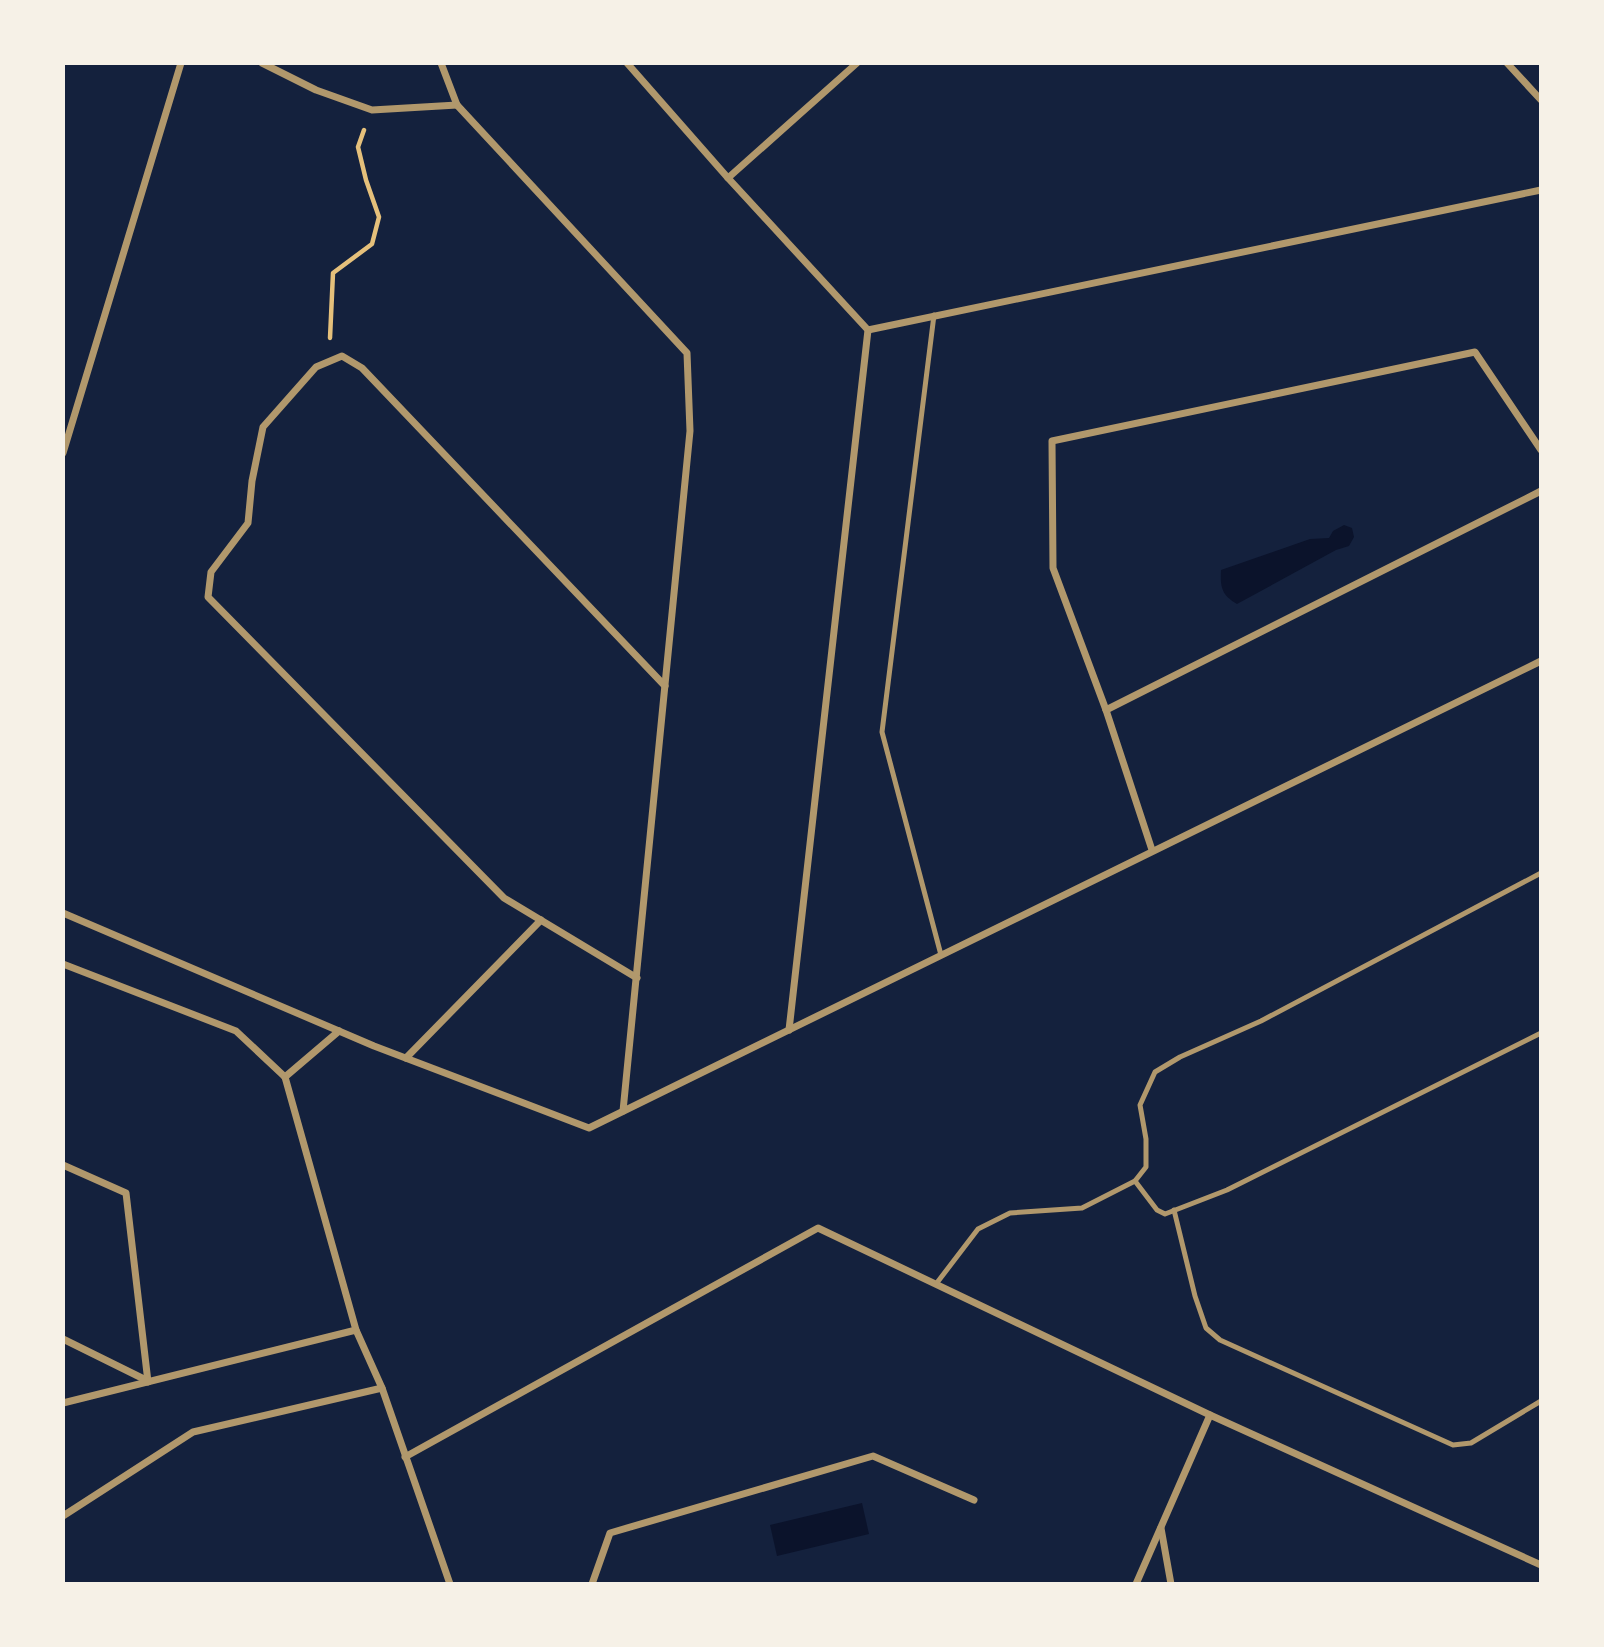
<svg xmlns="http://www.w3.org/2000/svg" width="1604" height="1647" font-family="'Space Grotesk',sans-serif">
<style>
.water{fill:#0b132b}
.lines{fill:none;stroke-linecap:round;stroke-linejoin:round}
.path{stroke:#e5c07b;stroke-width:4.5}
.service{stroke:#b1986c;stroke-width:5}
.minor{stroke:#b1986c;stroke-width:7}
</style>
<rect width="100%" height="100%" fill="#14213d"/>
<g class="water">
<path d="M1344 525 1352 528 1354 537 1349 546 1336 550 1237 604C1222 595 1220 588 1221 570L1310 539 1329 538 1333 531Z"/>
<path d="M862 1503 869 1534 777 1556 770 1525Z"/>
</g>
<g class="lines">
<path class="path" d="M330 338 333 273 372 244 379 217 366 180 358 147 364 130"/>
<g class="service">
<path d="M934 315 882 732 941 955"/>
<path d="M1135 1181 1157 1210 1165 1214 1227 1190 1541 1033"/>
<path d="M1174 1210 1195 1296 1206 1328 1220 1340 1453 1445 1471 1443 1541 1401"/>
<path d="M936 1284 978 1229 1010 1213 1082 1208 1135 1181 1146 1167V1139L1140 1105 1155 1072 1180 1057 1261 1021 1541 873"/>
</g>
<g class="minor">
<path d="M262 63 316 90 372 110 457 105"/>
<path d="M441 63 457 105 687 353 690 431 623 1111"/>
<path d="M627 63 728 178 868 330 789 1030"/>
<path d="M1507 63 1541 100"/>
<path d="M728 178 857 63"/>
<path d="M868 330 1541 190"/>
<path d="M63 453 181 63"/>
<path d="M1106 710 1541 491"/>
<path d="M1152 850 1106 710 1053 568 1052 441 1475 352 1541 450"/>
<path d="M63 913 374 1046 589 1128 1541 661"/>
<path d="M63 964 236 1031 285 1077"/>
<path d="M637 978 504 898 208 597 211 572 248 523 252 481 263 427 316 367 342 356 362 368 665 686"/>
<path d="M406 1058 541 920"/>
<path d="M285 1077 356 1330 382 1388 450 1584"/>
<path d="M285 1077 339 1031"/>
<path d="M63 1165 126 1193 148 1382"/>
<path d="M63 1339 148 1381"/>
<path d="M63 1403 356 1330"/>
<path d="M405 1457 818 1228 1210 1415 1541 1565"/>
<path d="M63 1516 193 1432 382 1388"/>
<path d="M1161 1528 1171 1584"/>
<path d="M592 1584 610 1533 873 1456 974 1500"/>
<path d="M1136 1584 1210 1415"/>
</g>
</g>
<rect width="1604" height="1647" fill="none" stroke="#f6f1e7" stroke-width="130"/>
</svg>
